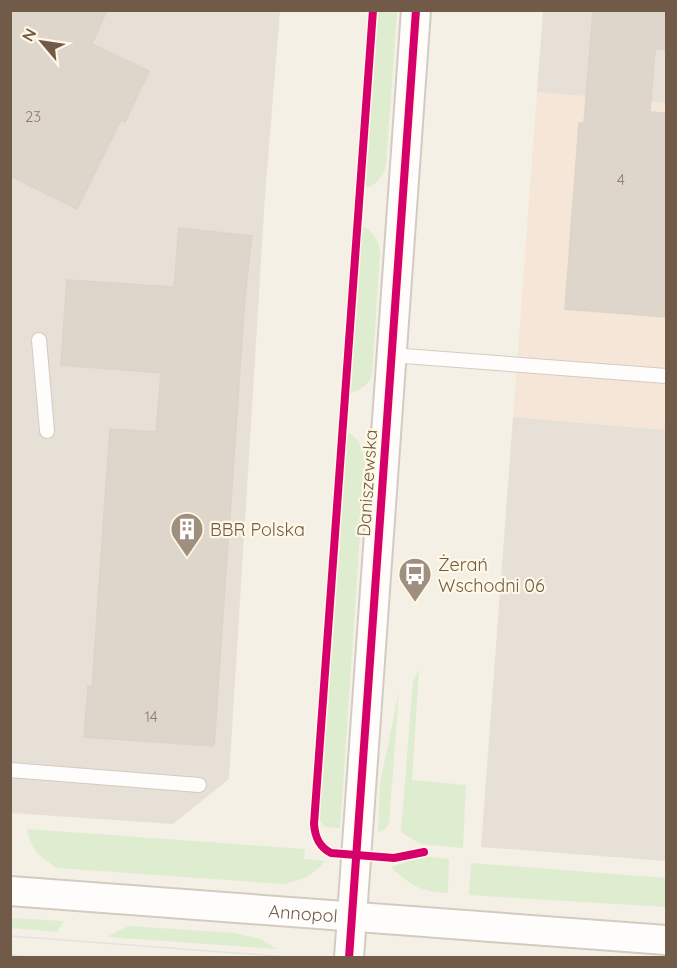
<svg xmlns="http://www.w3.org/2000/svg" width="677" height="968" font-family="Quicksand,sans-serif">
<style>
.commercial{fill:#f6e6d8}
.industrial{fill:#e7e0d7}
.green{fill:#deecd0}
.building{fill:#ded6cb;stroke:#ddd4c8;stroke-width:1.5}
.lines{fill:none;stroke-linecap:round;stroke-linejoin:round}
.lane-casing{stroke:#d3cbc1;stroke-width:16}
.street-casing{stroke:#d3cbc1;stroke-width:32}
.lane{stroke:#fefdfb;stroke-width:14}
.street{stroke:#fefdfb;stroke-width:28}
.tram{stroke:#e4e1e2;stroke-width:1.5}
.cycleway-casing{stroke:#fff8e5;stroke-width:11}
.cycleway{stroke:#d6006c;stroke-width:8}
.labels{text-anchor:middle;dominant-baseline:central;stroke-width:4.5;stroke-linejoin:round;paint-order:stroke}
.number-label{font-size:15px;fill:#8f7c6c}
.street-label{font-size:18px;fill:#715b48;stroke:#fff8e5}
.poi-label{font-size:18px;fill:#715b48;stroke:#fff8e5;text-anchor:start}
</style>
<rect width="100%" height="100%" fill="#f5f0e5"/>
<path class="commercial" d="M537 92 666 103V430L513 417Z"/>
<g class="industrial">
<path d="M10 11H280L265 196 229 779 173 824 11 813Z"/>
<path d="M543 11H666V103L537 92Z"/>
<path d="M513 417 666 430V861L481 847Z"/>
</g>
<g class="green">
<path d="M378 11H397L386 166C382 177 377 185 365 188Z"/>
<path d="M362 226C372 230 377 240 380 250L372 376C367 386 360 390 350 393Z"/>
<path d="M347 432C360 438 362 449 365 462L340 828 325 827 319 820Z"/>
<path d="M419 670 412 780 466 785 463 848 420 844 401 832 413 681Z"/>
<path d="M399 691 389 824 384 831 378 832 380 784Z"/>
<path d="M27 829 305 849 304 859 325 861C313 875 301 881 283 884L57 868C38 855 32 852 27 829Z"/>
<path d="M423 856 449 859 448 893C419 891 411 886 391 867Z"/>
<path d="M471 863 666 878V907L469 895Z"/>
<path d="M10 918H11L64 921 57 932 11 928Z"/>
<path d="M129 926 234 933 260 939 278 949 108 937 115 932Z"/>
</g>
<g class="building">
<path d="M10 10H107L92 44 149 71 125 122 121 120 77 209 10 176Z"/>
<path d="M593 10H666V50L655 49 650 112 666 113V317L565 309 579 123H584Z"/>
<path d="M179 228 252 236 245 297 214 746 84 737 88 686 92 687 110 429 156 432 161 373 61 365 67 280 174 287Z"/>
</g>
<g class="lines">
<g class="lane-casing">
<g id="lane">
<path d="M39 340 47 431"/>
<path d="M391 355 666 376"/>
<path d="M10 770 199 785"/>
</g>
</g>
<g class="street-casing">
<g id="street">
<path id="s1" d="M10 891 666 940"/>
<path d="M349 958 416 10"/>
</g>
</g>
<use href="#lane" class="lane"/>
<use href="#street" class="street"/>
<g class="tram">
<path d="M10 936 303 958"/>
<path d="M10 955 39 958"/>
</g>
<g class="cycleway-casing">
<g id="cycleway">
<path d="M373 10 314 824C315 837 319 847 331 853L394 858 424 852"/>
<path d="M349 958 416 10"/>
</g>
</g>
<use href="#cycleway" class="cycleway"/>
</g>
<defs>
<g id="building-pin" transform="scale(1.725)"><path d="M0 17L-7.5 6A9.5 9.5 0 1 1 7.5 6Z" fill="#9f8f7f" stroke="#fff8e5"/><path d="M-4-6H4V6H1V3H-1V6H-4ZM-2.5-4.3h1.7v1.8h-1.7ZM.8-4.3h1.7v1.8H.8ZM-2.5-1h1.7V.8h-1.7ZM.8-1h1.7V.8H.8Z" fill="#fff"/></g>
<g id="bus-pin" transform="scale(1.725)"><path d="M0 17L-7.5 6A9.5 9.5 0 1 1 7.5 6Z" fill="#9f8f7f" stroke="#fff8e5"/><path d="M-5-6H5V4H4V6H2V4H-2V6H-4V4H-5ZM-3.5-4V0h7V-4ZM-3.5 1.2v1.5H-2V1.2ZM2 1.2v1.5H3.5V1.2Z" fill="#fff"/></g>
</defs>
<g fill-rule="evenodd">
<use href="#building-pin" x="187" y="529"/>
<use href="#bus-pin" x="415" y="574"/>
</g>
<g class="labels">
<g class="number-label">
<text x="33" y="116">23</text>
<text x="621" y="179">4</text>
<text x="151" y="716">14</text>
</g>
<g class="street-label">
<text transform="translate(367 483) rotate(-86)">Daniszewska</text>
<text stroke="none"><textPath href="#s1" startOffset="294">Annopol</textPath></text>
</g>
<g class="poi-label">
<text x="210" y="529">BBR Polska</text>
<text x="438" y="564">Żerań<tspan x="438" dy="21">Wschodni 06</tspan></text>
</g>
</g>
<rect width="677" height="968" fill="none" stroke="#715b48" stroke-width="24"/>
<g transform="translate(42 42) rotate(299)" stroke="#fff8e5" stroke-width="4.5" paint-order="stroke">
<path d="M0-4.5L10 22L0 15L-10 22Z" fill="#715b48"/>
<text y="-9" font-size="16" font-weight="bold" text-anchor="middle" fill="#715b48">N</text>
</g>
</svg>
